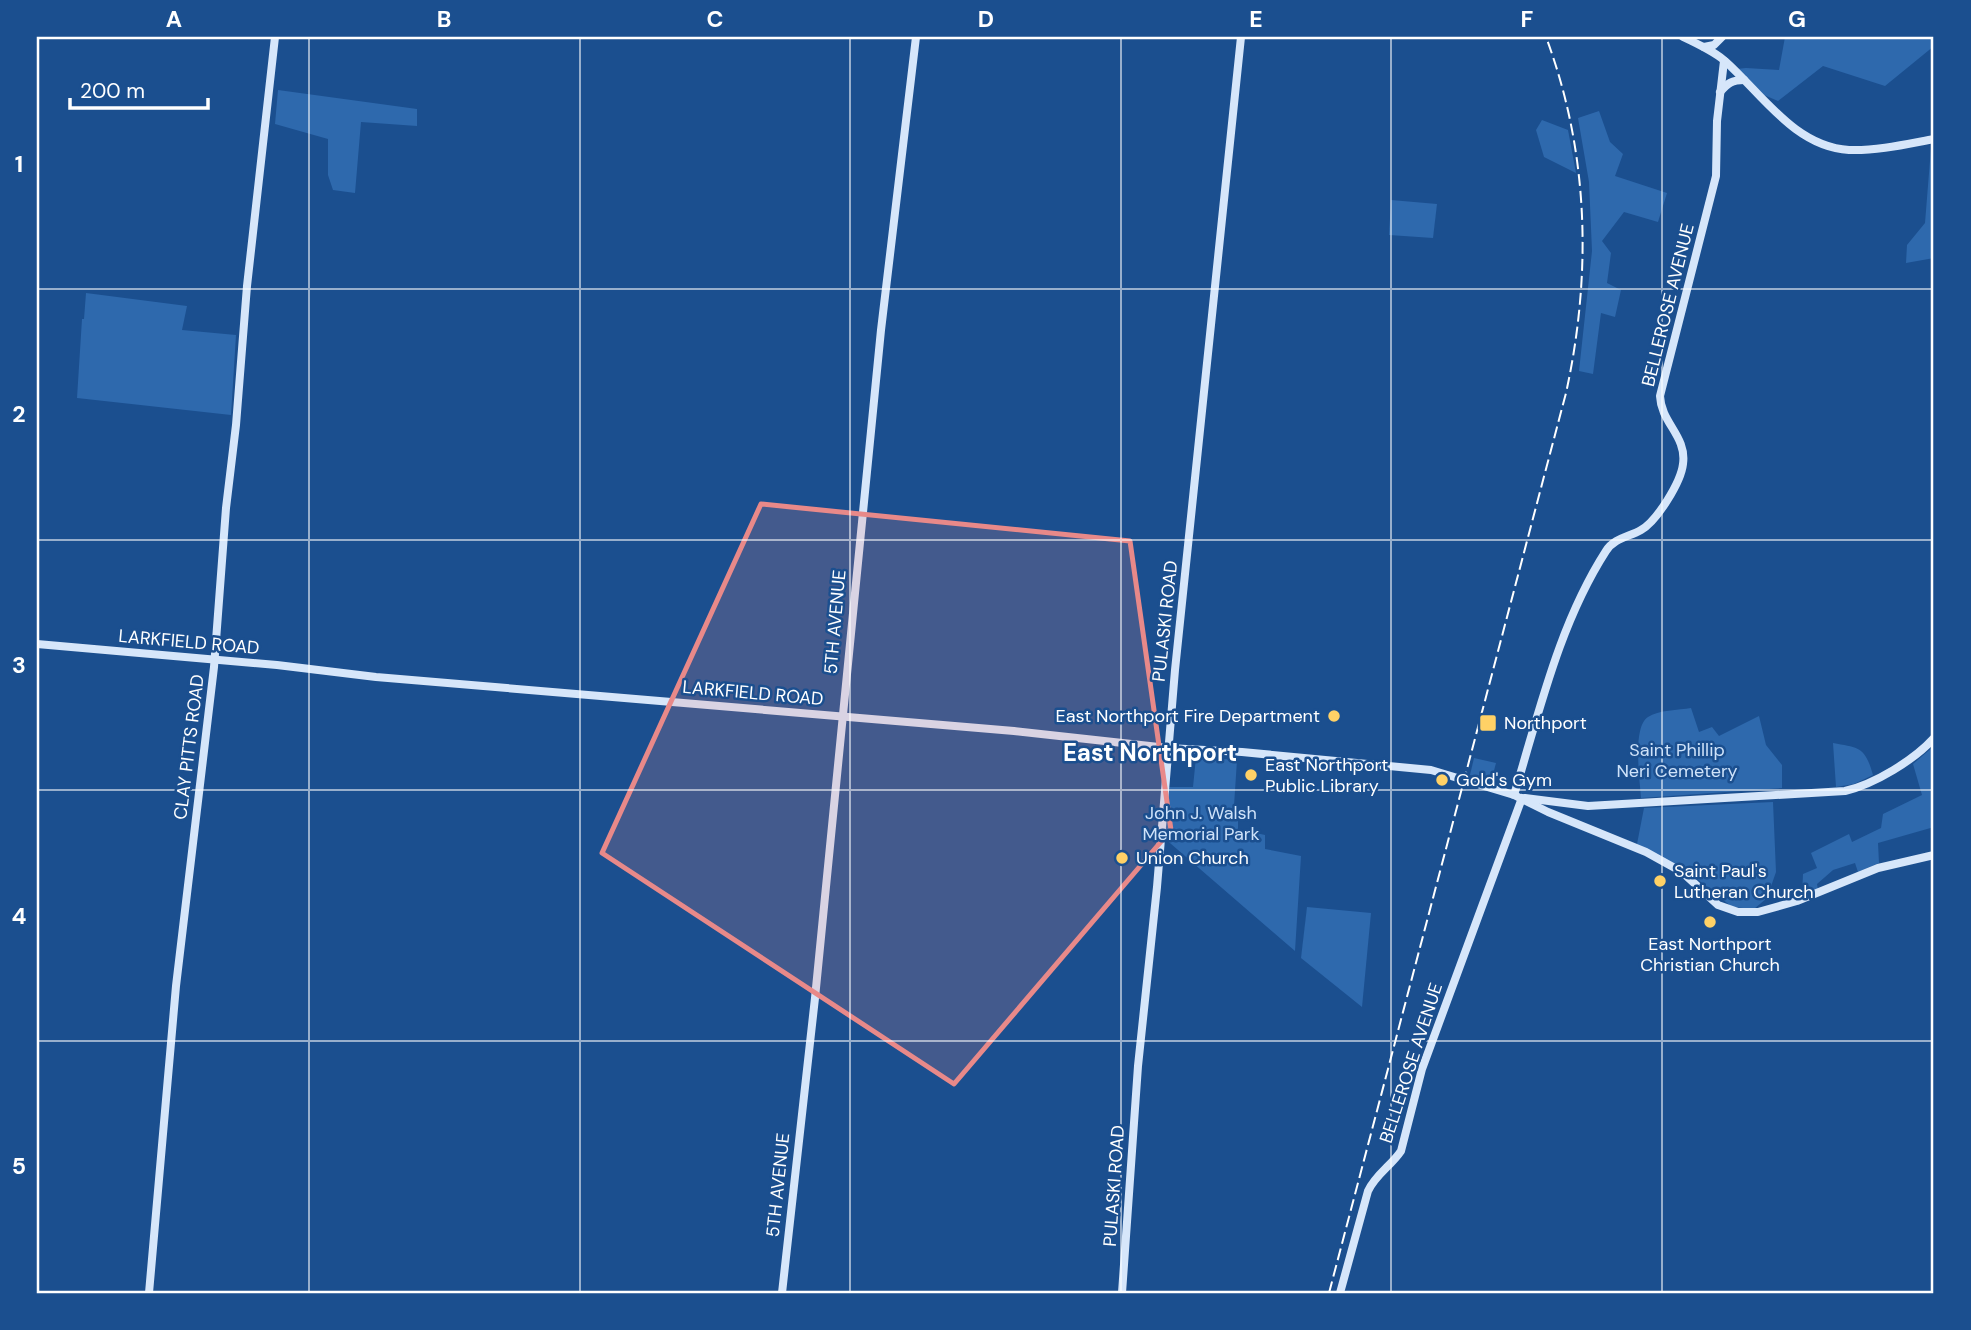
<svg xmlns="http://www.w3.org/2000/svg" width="1971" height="1330" font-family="'DM Sans',sans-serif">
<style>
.green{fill:#2e69ad}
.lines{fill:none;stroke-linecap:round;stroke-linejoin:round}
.secondary{stroke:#d6e6fa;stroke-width:8}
.rail{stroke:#fff;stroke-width:2;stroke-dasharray:12 5;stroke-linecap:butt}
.marked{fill:#e88989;fill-opacity:0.2;stroke:#e88989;stroke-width:5;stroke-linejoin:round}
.grid{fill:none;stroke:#fff;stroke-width:2;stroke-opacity:0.55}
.poi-dot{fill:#ffd166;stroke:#1b4f8f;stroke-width:2.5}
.labels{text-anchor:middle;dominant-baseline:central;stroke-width:5;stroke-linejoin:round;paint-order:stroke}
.street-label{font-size:18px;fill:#fff;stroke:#1b4f8f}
.poi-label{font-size:18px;fill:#fff;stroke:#1b4f8f;text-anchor:start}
.park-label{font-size:18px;fill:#cfe3fa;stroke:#1b4f8f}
.district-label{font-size:24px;font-weight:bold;fill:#fff;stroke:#1b4f8f}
.neatline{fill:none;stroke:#fff;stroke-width:2.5}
.grid-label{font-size:23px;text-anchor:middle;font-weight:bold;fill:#fff}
</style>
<rect width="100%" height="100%" fill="#1b4f8f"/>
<g class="green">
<path d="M1785 37H1934V46L1885 86 1823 66 1778 101 1750 89 1728 70 1746 68 1779 70Z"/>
<path d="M278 90 417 109V126L361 122 355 193 333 190 328 175V139L275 124Z"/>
<path d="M1599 111 1610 142 1623 154 1615 176 1667 193 1658 222 1624 212 1602 241 1611 253 1607 283 1621 290 1615 317 1601 313 1593 374 1579 371 1592 251 1589 182 1578 118Z"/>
<path d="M1542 120 1568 130 1576 173 1544 157 1536 130Z"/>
<path d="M1934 147V258L1906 263 1907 245 1925 223 1931 148Z"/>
<path d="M1391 200 1437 204 1433 238 1389 235Z"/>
<path d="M86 293 187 306 182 330 236 335 231 415 77 398 82 319H84Z"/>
<path d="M1691 708 1699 732 1712 727 1719 736 1759 716 1766 745 1782 765V788L1641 798C1640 781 1632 727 1648 717 1658 710 1679 710 1691 708Z"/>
<path d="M1833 743C1860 748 1865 747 1873 775L1854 784 1836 787Z"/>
<path d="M1934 746V827L1878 843 1879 863 1858 872 1855 863 1833 870 1817 884 1818 890 1802 896 1803 874 1817 868 1811 853 1849 834 1852 842 1881 828 1883 814 1922 795 1913 764Z"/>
<path d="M1196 757 1237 760 1234 806 1238 809V829L1265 835V849L1301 856 1295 951 1163 837 1169 787H1193Z"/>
<path d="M1474 758 1496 763 1491 782 1470 775Z"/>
<path d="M1773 802 1776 872 1767 898 1754 909 1732 907 1687 871 1637 844 1644 808Z"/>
<path d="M1307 907 1371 913 1362 1007 1301 958Z"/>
</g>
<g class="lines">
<g class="secondary">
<path d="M1683 37C1698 44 1713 51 1725 61 1762 94 1795 147 1849 150 1877 151 1907 144 1934 139"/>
<path d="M1704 47 1714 45 1722 37"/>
<path d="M1720 92C1728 83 1732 80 1744 80"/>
<path d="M37 644 277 665 376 677 1014 731 1168 748 1242 752 1431 770 1514 795 1548 812 1646 852 1682 872 1718 905 1738 912H1758L1797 901 1878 868 1934 855"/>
<path d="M1514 795C1539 713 1559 624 1606 551 1614 538 1629 537 1641 530 1657 521 1681 482 1683 464 1687 436 1661 423 1660 396L1716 176 1717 121 1724 61"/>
<path d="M1525 798 1588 806 1845 791C1875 784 1914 760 1934 738"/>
<path d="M149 1293 176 986 214 667 226 508 236 425 247 286 275 37"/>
<path d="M782 1293 815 998 881 330 916 37"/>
<path d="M1122 1293 1138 1066 1157 887 1175 670 1241 37"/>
<path d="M1340 1293 1368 1191C1376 1174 1391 1166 1401 1151L1422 1069 1522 798"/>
</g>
<path class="rail" d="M1329 1293 1566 393C1592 274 1589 152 1546 37"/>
</g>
<path class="marked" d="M761 504 1130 541 1171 830 954 1084 602 853Z"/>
<path class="grid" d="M309 37V1293M580 37V1293M850 37V1293M1121 37V1293M1391 37V1293M1662 37V1293M37 289H1934M37 540H1934M37 790H1934M37 1041H1934"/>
<g class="poi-dot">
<circle cx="1334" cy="716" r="7"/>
<rect x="1479" y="714" width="18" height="18" rx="3.5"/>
<circle cx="1251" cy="775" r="7"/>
<circle cx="1442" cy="780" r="7"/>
<circle cx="1122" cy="858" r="7"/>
<circle cx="1660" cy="881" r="7"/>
<circle cx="1710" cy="922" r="7"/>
</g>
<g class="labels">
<g class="street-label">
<text transform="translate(1668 305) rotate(-76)">BELLEROSE AVENUE</text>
<text transform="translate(1165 621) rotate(-84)">PULASKI ROAD</text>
<text transform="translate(835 622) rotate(-85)">5TH AVENUE</text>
<text transform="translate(189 642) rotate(5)">LARKFIELD ROAD</text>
<text transform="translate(753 693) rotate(5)">LARKFIELD ROAD</text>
<text transform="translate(189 747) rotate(-83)">CLAY PITTS ROAD</text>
<text transform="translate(1411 1063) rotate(-72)">BELLEROSE AVENUE</text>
<text transform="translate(778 1185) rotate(-84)">5TH AVENUE</text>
<text transform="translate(1114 1186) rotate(-86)">PULASKI ROAD</text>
</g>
<g class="poi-label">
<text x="1320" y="716" text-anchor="end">East Northport Fire Department</text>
<text x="1504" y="723">Northport</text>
<text x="1265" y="765">East Northport<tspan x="1265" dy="21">Public Library</tspan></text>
<text x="1456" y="780">Gold's Gym</text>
<text x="1136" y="858">Union Church</text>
<text x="1674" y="871">Saint Paul's<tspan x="1674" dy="21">Lutheran Church</tspan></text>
<text x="1710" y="944" text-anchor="middle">East Northport<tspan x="1710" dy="21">Christian Church</tspan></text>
</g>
<g class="park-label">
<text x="1677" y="750">Saint Phillip<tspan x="1677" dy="21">Neri Cemetery</tspan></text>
<text x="1201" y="813">John J. Walsh<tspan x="1201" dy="21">Memorial Park</tspan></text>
</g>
<g class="district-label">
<text x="1150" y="752">East Northport</text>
</g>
</g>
<rect width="1971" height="1330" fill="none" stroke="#1b4f8f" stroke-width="77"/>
<path d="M70 98v10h138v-10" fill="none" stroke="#ffffff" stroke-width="3.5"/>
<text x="80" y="98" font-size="21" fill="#ffffff" stroke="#1b4f8f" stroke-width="5" paint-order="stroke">200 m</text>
<rect x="38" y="38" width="1894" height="1254" class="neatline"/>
<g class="grid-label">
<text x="174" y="27">A</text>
<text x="444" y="27">B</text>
<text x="715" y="27">C</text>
<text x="986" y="27">D</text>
<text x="1256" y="27">E</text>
<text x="1527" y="27">F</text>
<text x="1797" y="27">G</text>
<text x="19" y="172">1</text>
<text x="19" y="422">2</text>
<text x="19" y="673">3</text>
<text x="19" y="924">4</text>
<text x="19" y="1174">5</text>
</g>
</svg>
